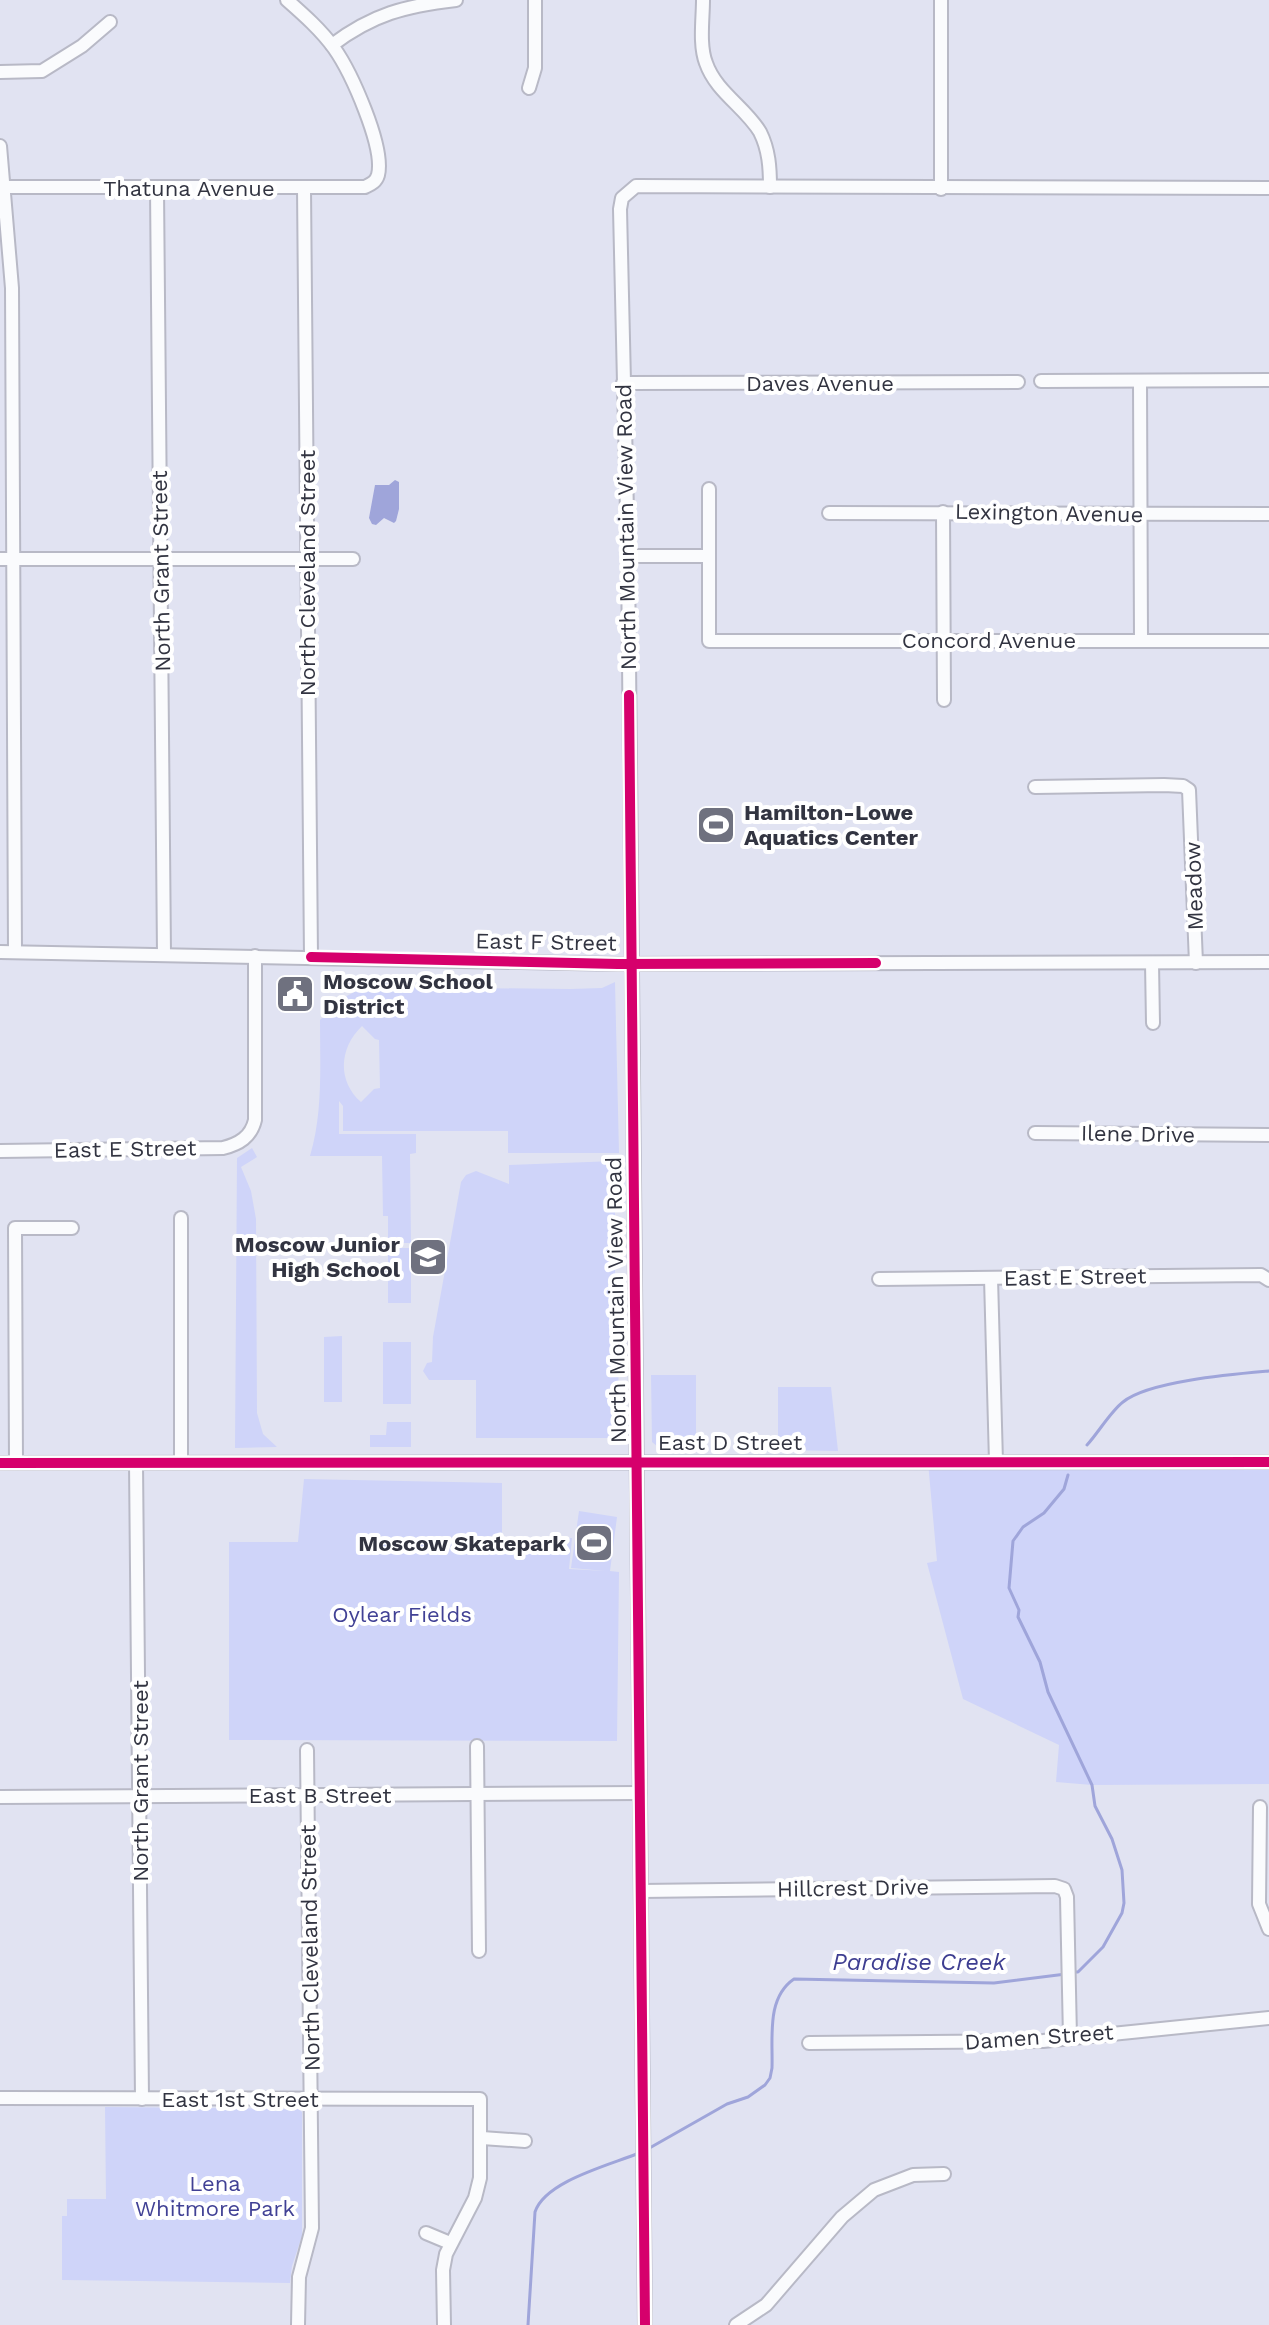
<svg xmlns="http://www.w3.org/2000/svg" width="1269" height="2325" font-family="'Work Sans',sans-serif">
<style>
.green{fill:#cfd4f9;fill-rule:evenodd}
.water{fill:#9fa5da}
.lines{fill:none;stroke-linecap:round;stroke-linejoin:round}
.stream{stroke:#9fa5da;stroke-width:3}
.minor-casing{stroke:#b8b9c6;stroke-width:16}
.minor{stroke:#fafbfd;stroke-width:12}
.cycleway-casing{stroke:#fff;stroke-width:15}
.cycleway{stroke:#d6006c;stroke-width:10}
.labels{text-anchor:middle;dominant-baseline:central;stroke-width:8;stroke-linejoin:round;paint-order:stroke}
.street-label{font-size:22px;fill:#323441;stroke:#fff}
.poi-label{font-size:22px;font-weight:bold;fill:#323441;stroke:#fff;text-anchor:start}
.park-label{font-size:22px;fill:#414195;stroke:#fff}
.water-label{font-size:24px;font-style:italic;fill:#3e3e91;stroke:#fff}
</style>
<rect width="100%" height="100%" fill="#e1e3f2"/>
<g class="green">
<path d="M615 982 619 1153H508V1131H343V1106L339 1101V1134H416V1153L410 1154 411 1243H388V1216H383L382 1156H310C323 1113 320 1065 320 1020L345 997 369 984 374 987 570 989 602 988ZM362 1026 375 1039 379 1040 380 1088 374 1089 361 1102C337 1081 339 1048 362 1026Z"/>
<path d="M252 1148 257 1157 241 1167 251 1191 256 1219 257 1413 263 1434 277 1447 235 1448 237 1158Z"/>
<path d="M615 1161V1356L619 1357 617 1438H476V1380H429L423 1371 427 1363 432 1362 433 1337 461 1182 466 1175 476 1171 509 1184V1165Z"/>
<rect x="388" y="1248" width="23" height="55"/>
<path d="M342 1336V1402H324V1337Z"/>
<rect x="383" y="1342" width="28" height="62"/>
<path d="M651 1375H696V1450H662L652 1442Z"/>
<path d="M778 1387H831L838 1451 778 1450Z"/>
<path d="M387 1422H411V1447H370V1435H386Z"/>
<path d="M928 1462H1269V1784L1092 1785 1056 1782 1059 1745 963 1699 927 1563 937 1561Z"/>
<path d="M304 1479 502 1483V1538H572L569 1569 606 1571 571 1568 579 1511 617 1517 610 1571 619 1572 617 1741 229 1740V1542H298Z"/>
<path d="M105 2107 298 2109 302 2112V2236L292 2266 290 2283 62 2280V2216H67V2199H106Z"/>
</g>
<path class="water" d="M395 480 399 482V509L396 521 394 523 384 518 376 525 372 524 369 518 375 485H389Z"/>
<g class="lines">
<g class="stream">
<path d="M1087 1445C1098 1433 1111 1411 1123 1402 1148 1381 1235 1374 1269 1371"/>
<path d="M1068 1475 1064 1489 1044 1513 1023 1527 1013 1541 1009 1588 1019 1610 1018 1617 1040 1662 1048 1692 1092 1785 1095 1806 1112 1839 1122 1870 1124 1903 1122 1913 1103 1947 1078 1972H1073"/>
<path d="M646 2150 727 2104 748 2097 765 2085 770 2078 772 2068C773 2038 766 1998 794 1979L994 1983 1066 1974"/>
<path d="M528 2325 535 2212C545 2181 610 2165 639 2153"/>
</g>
<g class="minor-casing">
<g id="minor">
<path d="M703 0C703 19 699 45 706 63 716 92 745 107 760 132 769 150 770 168 770 187"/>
<path d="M332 45C373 14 405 6 456 0"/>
<path d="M0 72 42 71 82 46 110 22"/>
<path d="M529 88 535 68V0"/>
<path d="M0 146 12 288 15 952"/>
<path d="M2 187H365C371 184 376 182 378 175 385 147 351 72 334 48 321 30 304 15 287 0"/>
<path d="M304 188 311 957"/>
<path d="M157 189 164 954"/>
<path d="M941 189V0"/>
<path d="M1041 381 1269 380"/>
<path d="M1140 382 1141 641"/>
<path d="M623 383 1018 382"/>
<path d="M709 489V641H1269"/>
<path d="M943 512 944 700"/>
<path d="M829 513 1269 514"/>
<path d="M628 556H709"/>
<path d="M0 559H353"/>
<path d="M1035 787 1164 785 1183 786 1189 790 1196 963"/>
<path d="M0 952 618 964 1269 962"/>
<path d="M1152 963 1153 1023"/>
<path d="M1035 1133 1269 1135"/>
<path d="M0 1151 223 1148C239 1144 251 1137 255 1120V956"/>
<path d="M991 1278 996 1462"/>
<path d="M879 1279 1261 1275 1269 1280"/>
<path d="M181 1462V1218"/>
<path d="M0 1463 1269 1462"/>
<path d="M16 1463 15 1228H72"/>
<path d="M136 1463 142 2099"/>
<path d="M477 1746 479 1951"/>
<path d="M0 1797 640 1793"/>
<path d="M1260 1807 1259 1904 1269 1929"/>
<path d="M641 1891 1055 1886 1064 1889 1067 1897 1070 2037"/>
<path d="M809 2043 1043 2041 1269 2018"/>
<path d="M0 2098 480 2099V2178L475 2198 446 2254 443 2270 444 2325"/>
<path d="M482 2138 525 2141"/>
<path d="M426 2233 450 2243"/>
<path d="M298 2325 299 2277 312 2228 307 1750"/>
<path d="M645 2325 628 556 620 209 622 198 636 186 1269 188"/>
<path d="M736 2325 766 2305 842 2217 874 2190 913 2175 944 2174"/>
</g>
</g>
<use href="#minor" class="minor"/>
<g class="cycleway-casing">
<g id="cycleway">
<path d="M629 695 645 2325"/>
<path d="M311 957 618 964 876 963"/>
<path d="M0 1463 1269 1462"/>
</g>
</g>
<use href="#cycleway" class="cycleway"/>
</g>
<defs>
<g id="stadium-square" transform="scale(2)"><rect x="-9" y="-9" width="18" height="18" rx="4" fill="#6f717f" stroke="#fff"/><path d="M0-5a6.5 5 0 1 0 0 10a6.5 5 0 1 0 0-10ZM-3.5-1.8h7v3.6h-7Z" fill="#fff"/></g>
<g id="civic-square" transform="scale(2)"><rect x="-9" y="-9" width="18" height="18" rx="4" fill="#6f717f" stroke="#fff"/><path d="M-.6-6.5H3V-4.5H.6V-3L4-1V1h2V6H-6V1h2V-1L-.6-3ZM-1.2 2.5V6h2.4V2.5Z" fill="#fff"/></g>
<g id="school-square" transform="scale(2)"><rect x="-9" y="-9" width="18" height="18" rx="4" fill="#6f717f" stroke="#fff"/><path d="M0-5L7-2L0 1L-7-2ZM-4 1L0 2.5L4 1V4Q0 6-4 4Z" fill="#fff"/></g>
</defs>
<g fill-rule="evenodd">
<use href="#stadium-square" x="716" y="825"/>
<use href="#civic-square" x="295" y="994"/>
<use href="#school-square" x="428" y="1257"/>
<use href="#stadium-square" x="594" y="1543"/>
</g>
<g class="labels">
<g class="street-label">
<text x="189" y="188">Thatuna Avenue</text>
<text x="820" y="383">Daves Avenue</text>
<text transform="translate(1049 513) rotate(1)">Lexington Avenue</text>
<text transform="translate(626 527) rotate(-91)">North Mountain View Road</text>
<text transform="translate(161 571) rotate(-91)">North Grant Street</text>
<text transform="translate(307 573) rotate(-90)">North Cleveland Street</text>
<text x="989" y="640">Concord Avenue</text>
<text transform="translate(1194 886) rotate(-92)">Meadow</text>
<text transform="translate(546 942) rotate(1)">East F Street</text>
<text transform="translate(1138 1134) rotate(1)">Ilene Drive</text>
<text transform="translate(125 1149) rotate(-1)">East E Street</text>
<text transform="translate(1075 1277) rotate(-1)">East E Street</text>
<text transform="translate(616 1300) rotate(-91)">North Mountain View Road</text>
<text x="730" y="1442">East D Street</text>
<text transform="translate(140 1781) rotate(-90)">North Grant Street</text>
<text x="320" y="1795">East B Street</text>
<text transform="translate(853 1888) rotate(-1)">Hillcrest Drive</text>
<text transform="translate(310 1948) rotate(-91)">North Cleveland Street</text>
<text transform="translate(1039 2037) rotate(-4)">Damen Street</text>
<text x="240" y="2099">East 1st Street</text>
</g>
<g class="poi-label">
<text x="744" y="812">Hamilton-Lowe<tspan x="744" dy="25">Aquatics Center</tspan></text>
<text x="323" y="981">Moscow School<tspan x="323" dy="25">District</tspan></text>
<text x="400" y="1244" text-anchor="end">Moscow Junior<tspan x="400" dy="25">High School</tspan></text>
<text x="566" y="1543" text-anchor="end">Moscow Skatepark</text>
</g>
<g class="park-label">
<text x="402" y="1614">Oylear Fields</text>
<text x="215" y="2183">Lena<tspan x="215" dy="25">Whitmore Park</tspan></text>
</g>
<g class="water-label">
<text x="919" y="1962">Paradise Creek</text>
</g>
</g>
</svg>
